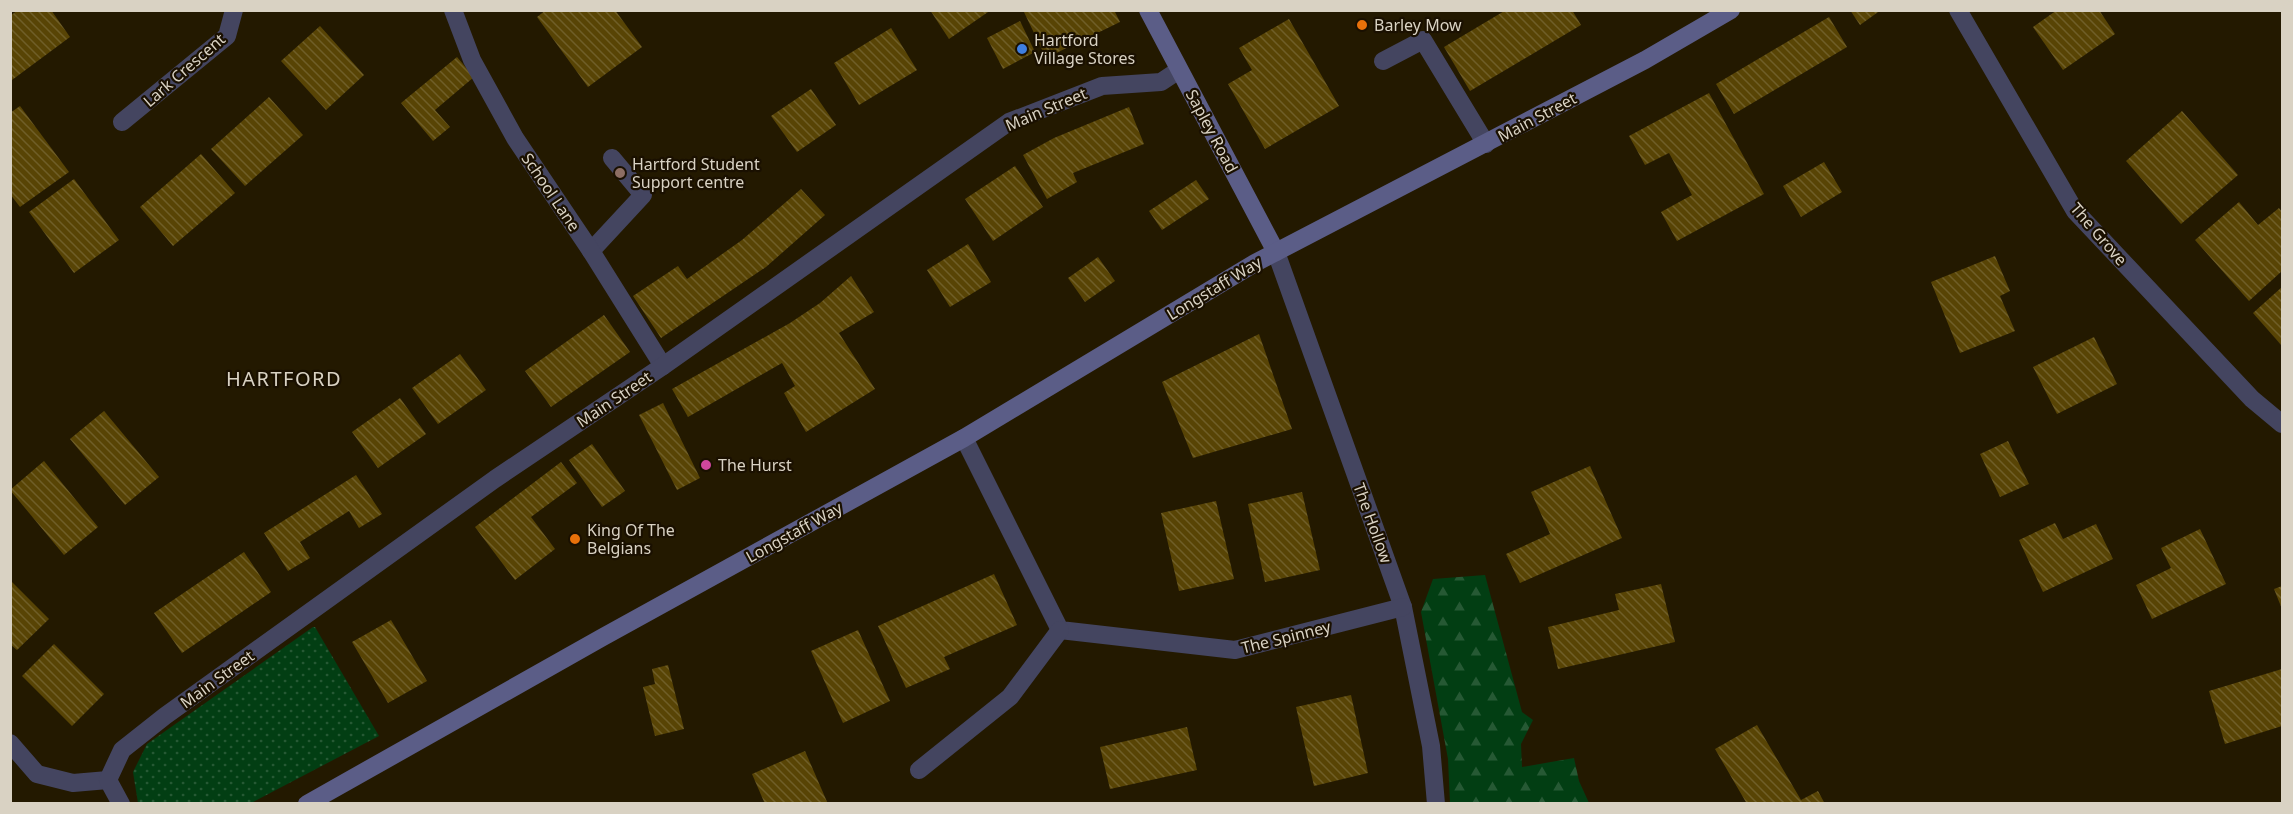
<svg xmlns="http://www.w3.org/2000/svg" width="2293" height="814" font-family="'Noto Sans',sans-serif">
<style>
.green{fill:url(#green-dots)}
.forest{fill:url(#forest-firs)}
.building{fill:url(#building-back-hatch)}
.lines{fill:none;stroke-linecap:round;stroke-linejoin:round}
.lane{stroke:#444560;stroke-width:18}
.street{stroke:#444560;stroke-width:18}
.secondary{stroke:#5b5d87;stroke-width:18}
.food-dot{fill:#e8710a;stroke:#1a1000;stroke-width:2}
.shop-dot{fill:#3f7fe0;stroke:#1a1000;stroke-width:2}
.education-dot{fill:#8d6e63;stroke:#1a1000;stroke-width:2}
.hotel-dot{fill:#d1479c;stroke:#1a1000;stroke-width:2}
.labels{text-anchor:middle;dominant-baseline:central;stroke-width:4.5;stroke-linejoin:round;paint-order:stroke}
.poi-label{font-size:16px;fill:#d9d2c3;stroke:#1a1000;text-anchor:start}
.street-label{font-size:16px;fill:#d9d2c3;stroke:#1a1000}
.quarter-label{font-size:20px;letter-spacing:1.5px;fill:#d9d2c3;stroke:#1a1000}
</style>
<defs>
<pattern id="green-dots" width="8" height="8" patternUnits="userSpaceOnUse" patternTransform="scale(1.5)"><rect width="8" height="8" fill="#023e13"/><path d="M2 2h.1M6 6h.1" fill="none" stroke="#265934" stroke-width="1.8" stroke-linecap="round"/></pattern>
<pattern id="forest-firs" width="22" height="20" patternUnits="userSpaceOnUse" patternTransform="scale(1.5)"><rect width="22" height="20" fill="#023e13"/><path d="M5 1l3.5 6h-7zM16 11l3.5 6h-7z" fill="#265934"/></pattern>
<pattern id="building-back-hatch" width="6" height="6" patternUnits="userSpaceOnUse" patternTransform="scale(1.5)"><rect width="6" height="6" fill="#584405"/><path d="M-1 5l2 2M0 0l6 6M5-1l2 2" fill="none" stroke="#6f5e28"/></pattern>
</defs>
<rect width="100%" height="100%" fill="#231900"/>
<path class="green" d="M313 627H315L379 736 251 803H138L133 772 147 744Z"/>
<path class="forest" d="M1485 575 1522 712 1533 720 1521 744 1522 767 1574 758 1579 781 1589 803H1450L1448 759 1421 612 1433 579Z"/>
<g class="building">
<path d="M18 10H51L70 37 12 80 10 16Z"/>
<path d="M546 10H615L642 47 588 87 537 17Z"/>
<path d="M930 10H991L949 39Z"/>
<path d="M1023 10H1114L1120 22 1046 58Z"/>
<path d="M1506 10H1572L1581 25 1470 91 1444 47Z"/>
<path d="M1850 10H1881L1860 25Z"/>
<path d="M2057 10H2099L2115 34 2063 70 2033 27Z"/>
<path d="M1829 17 1847 47 1734 114 1716 84Z"/>
<path d="M1289 19 1339 106 1265 149 1228 84 1252 70 1239 48Z"/>
<path d="M1020 21 1035 52 1003 69 987 38Z"/>
<path d="M320 26 364 75 326 110 281 61Z"/>
<path d="M891 28 917 70 859 105 834 63Z"/>
<path d="M457 57 474 77 435 110 450 127 433 141 401 103Z"/>
<path d="M811 89 836 125 797 152 771 116Z"/>
<path d="M1709 93 1764 194 1677 241 1661 212 1692 195 1669 153 1645 165 1629 136Z"/>
<path d="M269 97 303 135 245 186 211 149Z"/>
<path d="M20 106 69 172 20 207 10 194V113Z"/>
<path d="M1129 107 1144 144 1073 173 1077 182 1047 199 1023 155 1054 138Z"/>
<path d="M2182 111 2238 175 2181 224 2126 161Z"/>
<path d="M201 154 235 193 173 246 140 207Z"/>
<path d="M1824 162 1842 192 1801 217 1783 186Z"/>
<path d="M1015 166 1043 207 993 241 965 199Z"/>
<path d="M74 179 119 240 74 273 29 212Z"/>
<path d="M1196 180 1209 199 1162 230 1149 211Z"/>
<path d="M801 189 825 215 766 267 661 338 633 296 678 266 687 279 742 240Z"/>
<path d="M2239 202 2258 225 2279 208 2282 212V271L2249 301 2195 240Z"/>
<path d="M968 244 991 282 950 307 927 270Z"/>
<path d="M1995 256 2010 291 2000 296 2015 331 1960 353 1931 282Z"/>
<path d="M1098 257 1115 281 1085 302 1068 278Z"/>
<path d="M851 276 874 312 839 333 875 389 806 432 784 393 795 386 782 363 688 417 672 389 790 323 820 303Z"/>
<path d="M2282 287V346L2253 313Z"/>
<path d="M604 315 630 352 551 407 525 371Z"/>
<path d="M1259 334 1292 429 1193 458 1162 382Z"/>
<path d="M2094 337 2117 384 2057 414 2033 367Z"/>
<path d="M460 354 486 390 438 424 412 388Z"/>
<path d="M400 398 426 434 378 468 352 432Z"/>
<path d="M663 403 700 478 677 490 639 415Z"/>
<path d="M104 411 159 477 125 505 70 439Z"/>
<path d="M2008 441 2029 484 2000 497 1980 454Z"/>
<path d="M592 444 625 491 602 507 569 460Z"/>
<path d="M44 461 98 527 64 555 10 490Z"/>
<path d="M561 462 577 483 531 517 555 549 515 580 475 527Z"/>
<path d="M1590 466 1622 538 1520 583 1506 554 1550 534 1531 492Z"/>
<path d="M356 475 382 514 359 528 349 511 300 542 310 558 288 571 264 533Z"/>
<path d="M1302 492 1320 570 1265 582 1248 504Z"/>
<path d="M1216 501 1234 579 1179 591 1161 513Z"/>
<path d="M2055 523 2063 539 2096 524 2113 559 2043 592 2019 540Z"/>
<path d="M2200 529 2226 584 2152 619 2136 585 2171 568 2161 548Z"/>
<path d="M244 552 271 592 182 653 154 613Z"/>
<path d="M994 574 1017 625 944 657 950 669 906 688 878 626Z"/>
<path d="M10 580 49 619 17 650 10 644Z"/>
<path d="M1661 584 1675 642 1558 669 1548 627 1619 610 1615 594Z"/>
<path d="M2282 586V609L2274 589Z"/>
<path d="M391 620 427 681 388 703 352 642Z"/>
<path d="M858 630 890 701 843 723 811 651Z"/>
<path d="M54 644 104 694 72 726 22 676Z"/>
<path d="M668 665 684 729 655 736 643 687 655 684 652 669Z"/>
<path d="M2282 669V726L2225 744 2209 691Z"/>
<path d="M1351 695 1368 773 1314 786 1296 707Z"/>
<path d="M1757 725 1801 800 1818 791 1825 804H1747L1715 749Z"/>
<path d="M1187 727 1197 770 1110 789 1100 747Z"/>
<path d="M805 751 828 804H765L752 774Z"/>
</g>
<g class="lines">
<g class="lane">
<path d="M1383 61 1423 40 1486 144"/>
<path d="M591 251 643 195 612 158"/>
</g>
<g class="street">
<path d="M453 10 472 60 515 138 591 251 663 366"/>
<path d="M1958 10 2075 211 2252 399 2282 424"/>
<path d="M122 122 227 36 234 10"/>
<path d="M1276 252 1403 607 1431 746 1436 804"/>
<path d="M964 438 1060 630 1235 650 1403 607"/>
<path d="M10 743 37 774 73 783 108 780"/>
<path d="M919 770 1010 697 1060 630"/>
<path d="M121 804 108 780 122 750 165 716 495 479 663 366 1009 122 1102 86 1161 82 1179 70"/>
</g>
<g class="secondary">
<path d="M1148 10 1276 252"/>
<path d="M307 804 603 637 964 438 1255 263 1645 60 1731 10"/>
</g>
</g>
<g class="food-dot">
<circle cx="1362" cy="25" r="6"/>
<circle cx="575" cy="539" r="6"/>
</g>
<circle class="shop-dot" cx="1022" cy="49" r="6"/>
<circle class="education-dot" cx="620" cy="173" r="6"/>
<circle class="hotel-dot" cx="706" cy="465" r="6"/>
<g class="labels">
<g class="poi-label">
<text x="1374" y="25">Barley Mow</text>
<text x="1034" y="40">Hartford<tspan x="1034" dy="18">Village Stores</tspan></text>
<text x="632" y="164">Hartford Student<tspan x="632" dy="18">Support centre</tspan></text>
<text x="718" y="465">The Hurst</text>
<text x="587" y="530">King Of The<tspan x="587" dy="18">Belgians</tspan></text>
</g>
<g class="street-label">
<text transform="translate(184 70) rotate(-41)">Lark Crescent</text>
<text transform="translate(1046 109) rotate(-23)">Main Street</text>
<text transform="translate(1537 117) rotate(-28)">Main Street</text>
<text transform="translate(1212 131) rotate(62)">Sapley Road</text>
<text transform="translate(551 192) rotate(56)">School Lane</text>
<text transform="translate(2099 234) rotate(49)">The Grove</text>
<text transform="translate(1214 288) rotate(-31)">Longstaff Way</text>
<text transform="translate(614 399) rotate(-34)">Main Street</text>
<text transform="translate(1373 523) rotate(70)">The Hollow</text>
<text transform="translate(794 532) rotate(-29)">Longstaff Way</text>
<text transform="translate(1286 637) rotate(-14)">The Spinney</text>
<text transform="translate(217 679) rotate(-36)">Main Street</text>
</g>
<g class="quarter-label">
<text x="284" y="378">HARTFORD</text>
</g>
</g>
<rect width="2293" height="814" fill="none" stroke="#d9d2c3" stroke-width="24"/>
</svg>
